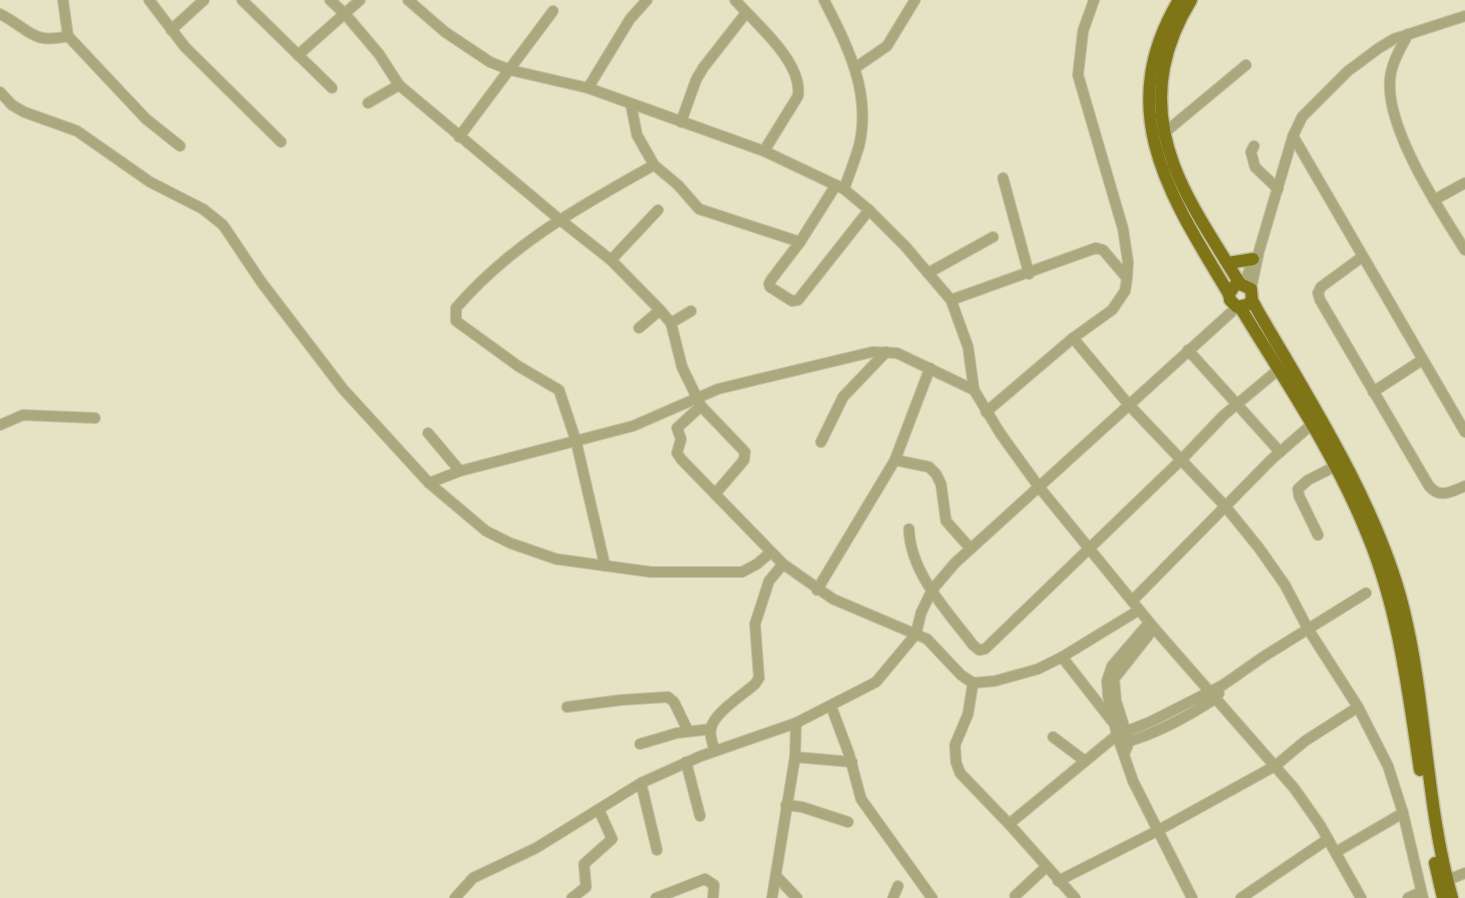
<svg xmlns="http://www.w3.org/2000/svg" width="1465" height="898" font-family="Cabin,sans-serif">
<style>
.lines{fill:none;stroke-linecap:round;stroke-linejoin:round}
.minor-casing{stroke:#c3c1a5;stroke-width:12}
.major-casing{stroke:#c3c1a5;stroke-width:15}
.minor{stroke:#aca87d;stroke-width:10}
.major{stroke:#807516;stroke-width:12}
</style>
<rect width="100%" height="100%" fill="#e6e3c4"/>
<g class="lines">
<g class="minor-casing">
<g id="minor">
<path d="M63 0 68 36 146 119 180 146"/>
<path d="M149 0 185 47 281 142"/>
<path d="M242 0 332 88"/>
<path d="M330 0 345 14 379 54 399 85 559 219 611 260 660 310 671 323 682 367 701 406 745 452 744 460 715 494"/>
<path d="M408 0 445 32 490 62 510 70 588 88 764 151 844 189 869 210 905 246 951 300 968 347 974 390 1000 433 1039 487 1154 628 1294 788 1320 825 1361 898"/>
<path d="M735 0C756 24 803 62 798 96L764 151"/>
<path d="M824 0C847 45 872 93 859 146 855 160 849 175 844 189"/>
<path d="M1094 0 1083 31 1078 75 1123 229 1128 262 1127 278"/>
<path d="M0 14C30 29 32 45 68 36"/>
<path d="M171 30 204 0"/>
<path d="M1408 34C1401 48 1391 63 1390 80 1386 129 1439 209 1465 250"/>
<path d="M298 55 360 0"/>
<path d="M855 68 887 46 915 0"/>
<path d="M588 88 630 19 647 0"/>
<path d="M0 92 12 105 24 112 77 131 150 182 203 209 223 225 262 283 343 389 429 483 486 531 510 543 556 559 651 572H742L757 564 771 552"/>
<path d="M368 103 399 85"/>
<path d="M631 105 637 135 654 165 678 185 699 209 800 242"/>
<path d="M681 122 696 80 703 68 746 13"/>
<path d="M1163 134 1246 65"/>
<path d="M1293 136 1465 432"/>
<path d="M459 137 553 11"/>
<path d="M1254 146 1251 152 1255 167 1278 189"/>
<path d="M1003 178 1029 274"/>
<path d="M836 185 800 242 771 280 769 284 770 287 792 301 798 300 869 210"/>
<path d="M1434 200 1465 183"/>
<path d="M1362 257 1321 287 1318 293 1320 300 1429 486C1440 499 1451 492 1465 486"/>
<path d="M611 260 658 210"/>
<path d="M928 273 993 237"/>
<path d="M1244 284 1254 258"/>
<path d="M1251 289 1259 251 1293 136 1302 117 1348 71 1379 48 1394 39 1465 16"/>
<path d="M951 300 1096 248 1103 250 1127 278 1125 291 1112 310 1073 338 986 412"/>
<path d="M671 323 691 311"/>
<path d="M639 328 660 310"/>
<path d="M1073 338 1129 405 1225 506 1259 548 1285 585 1308 629 1358 707 1388 766 1403 813 1423 898"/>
<path d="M1188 350 1280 452"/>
<path d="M1373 392 1422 360"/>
<path d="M701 406 677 428 681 439 677 453 681 459 783 564 833 599 927 639 961 675 973 683 995 681 1038 669 1062 657 1139 610"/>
<path d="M0 425 23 415 95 418"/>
<path d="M428 433 460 471"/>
<path d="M821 442 843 397 886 352"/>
<path d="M895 460 929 467 936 474 941 484 946 521 970 548"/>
<path d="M429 483 460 471 633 426 718 389 872 352 897 353 974 390"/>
<path d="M909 529C910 573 948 612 973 645L979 650 985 649 1182 459 1224 415 1278 370"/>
<path d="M1318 535 1299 496 1298 489 1308 480 1334 467"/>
<path d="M605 566 576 441 559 390 518 366 456 321V308C512 243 581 206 654 165"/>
<path d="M817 590 895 460 930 368"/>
<path d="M1132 601 1272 459 1311 425"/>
<path d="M1149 623 1112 666 1107 681 1108 696 1117 735 1133 781 1192 898"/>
<path d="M1062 657 1112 721"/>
<path d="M973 683 968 714 955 745 956 762 960 773 1009 824 1075 898"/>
<path d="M831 706 849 754 861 799 932 898"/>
<path d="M567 707 621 700 668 697 674 702 688 731"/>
<path d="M1053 737 1085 761"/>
<path d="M1122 743C1155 735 1187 717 1216 698L1219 693"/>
<path d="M640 744 677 733 711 729"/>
<path d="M715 751C713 745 709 735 711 728 714 713 744 694 755 684L759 678 755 624 769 581 783 564"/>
<path d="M1125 752 1129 742 1116 701 1114 679 1154 628"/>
<path d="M795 757 852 762"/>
<path d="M686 762 700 816"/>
<path d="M641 783 657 850"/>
<path d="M786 805 802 807 848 822"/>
<path d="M1009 824 1117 735 1150 722 1223 685 1263 657 1366 593"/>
<path d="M1336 852 1403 813"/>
<path d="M776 876 797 898"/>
<path d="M1058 881 1157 831 1275 766 1305 741 1358 707"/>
<path d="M1443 882 1465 873"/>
<path d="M1015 896 1046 867"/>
<path d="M455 898 473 878 536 848 641 783 701 756 796 723 876 682 916 634 921 613 932 590 955 563 1237 307"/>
<path d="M572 898 586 887 584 864 612 839 599 810"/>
<path d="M656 898 705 879 714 885 713 898"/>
<path d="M772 898 795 757 796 723"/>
<path d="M893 898 898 886"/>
<path d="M1241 898 1328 839"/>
<path d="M1408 898 1421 892"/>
</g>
</g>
<g class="major-casing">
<g id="major">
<path d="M1179 0C1112 112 1171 197 1229 294"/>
<path d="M1191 0C1178 21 1169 42 1164 67 1148 152 1199 215 1240 284"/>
<path d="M1228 263 1253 259"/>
<path d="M1252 300 1247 305 1237 307 1230 300 1229 294 1235 285 1240 284 1251 289 1252 300 1259 313C1311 402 1378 507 1403 607 1427 703 1425 803 1452 898"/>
<path d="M1240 307C1285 381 1336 455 1368 536 1399 611 1408 691 1420 770"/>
<path d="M1435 863 1443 898"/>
</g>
</g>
<use href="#minor" class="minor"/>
<use href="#major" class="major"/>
</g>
</svg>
